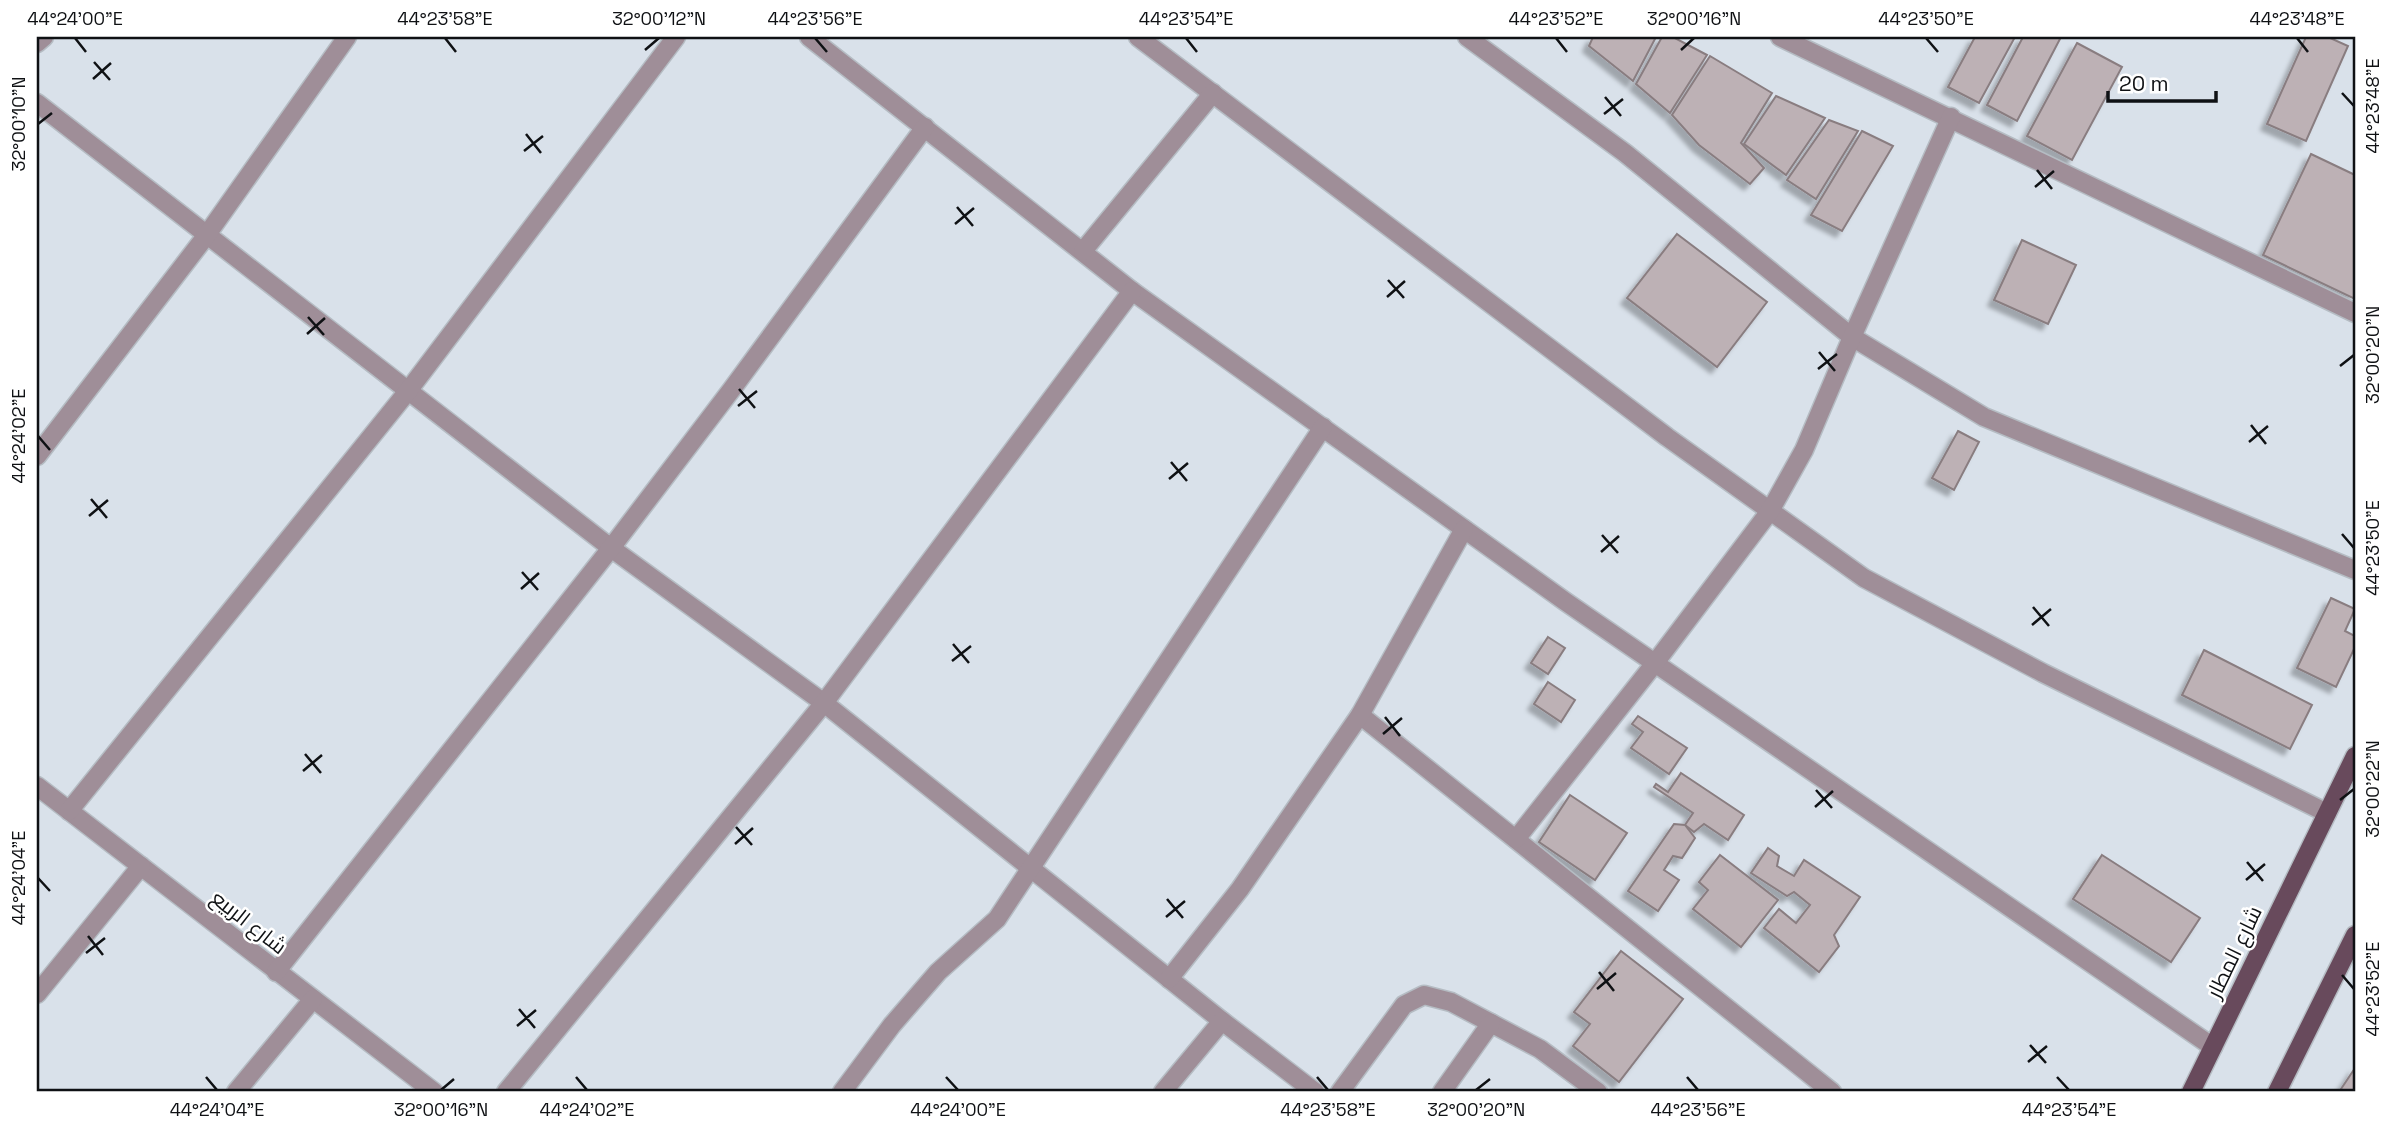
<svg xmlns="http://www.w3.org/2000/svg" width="2392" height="1129" font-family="'Space Grotesk',Cairo,sans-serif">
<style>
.building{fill:#bdb1b5;stroke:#897d80;stroke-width:2;filter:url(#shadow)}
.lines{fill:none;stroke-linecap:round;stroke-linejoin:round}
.street-casing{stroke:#b5bcc3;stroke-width:21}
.primary-casing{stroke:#b5bcc3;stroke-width:21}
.street{stroke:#9f8e98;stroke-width:18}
.primary{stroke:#684a5c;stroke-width:18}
.ticks{fill:none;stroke:#0f1114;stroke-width:2.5}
.labels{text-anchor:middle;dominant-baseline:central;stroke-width:5;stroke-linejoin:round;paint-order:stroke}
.street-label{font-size:21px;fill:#0f1114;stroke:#fff}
.neatline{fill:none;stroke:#0f1114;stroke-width:2.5}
.ticks-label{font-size:18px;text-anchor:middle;fill:#0f1114}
</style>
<defs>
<filter id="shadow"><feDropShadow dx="-6" dy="6" stdDeviation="2" flood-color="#0004"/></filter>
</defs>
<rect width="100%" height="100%" fill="#d9e1ea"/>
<g class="building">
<path d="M1593 37H1656L1633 81 1589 46Z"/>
<path d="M1662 37H1673L1707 55 1670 113 1636 84Z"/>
<path d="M1975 37H2015L1979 103 1948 87Z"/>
<path d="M2023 37H2061L2017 121 1987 105Z"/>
<path d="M2306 37H2328L2348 46 2306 141 2267 124Z"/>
<path d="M2077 43 2122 67 2072 160 2027 136Z"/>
<path d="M1710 56 1772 93 1741 143 1764 168 1750 184 1699 145 1672 115Z"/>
<path d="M1776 96 1825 118 1786 175 1744 144Z"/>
<path d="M1829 120 1858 131 1816 199 1787 180Z"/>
<path d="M1862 131 1893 146 1842 231 1811 215Z"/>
<path d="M2311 154 2355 175V299L2263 255Z"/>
<path d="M1677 234 1767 302 1717 367 1627 298Z"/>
<path d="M2022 240 2076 265 2048 324 1994 300Z"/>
<path d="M1958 431 1979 442 1954 490 1932 478Z"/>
<path d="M2331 598 2355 609 2345 631 2355 636V647L2336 687 2297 668Z"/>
<path d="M1548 637 1565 648 1548 674 1531 663Z"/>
<path d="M2204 650 2312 705 2290 749 2182 695Z"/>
<path d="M1548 682 1575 700 1561 722 1534 704Z"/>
<path d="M1638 716 1687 748 1669 774 1631 748 1643 732 1632 724Z"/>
<path d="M1681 773 1744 815 1728 840 1704 824 1694 832 1685 825 1693 813 1654 787 1656 784 1668 792Z"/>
<path d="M1570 795 1627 833 1595 880 1539 842Z"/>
<path d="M1674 824 1685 825 1695 838 1682 858 1673 856 1664 870 1679 880 1658 911 1628 891Z"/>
<path d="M1768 848 1779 856 1777 866 1794 876 1804 860 1860 897 1834 935 1839 946 1819 972 1764 928 1779 909 1796 923 1810 905 1794 892 1787 896 1751 873Z"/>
<path d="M1720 855 1778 900 1741 947 1693 909 1708 890 1699 882Z"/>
<path d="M2102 855 2200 918 2171 962 2073 899Z"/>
<path d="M1621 951 1683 999 1619 1082 1573 1046 1590 1024 1574 1012Z"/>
<path d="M2355 1068V1092H2339Z"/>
</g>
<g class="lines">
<g class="street-casing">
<g id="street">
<path d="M809 37 1132 291 1566 602 2213 1047"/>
<path d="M1138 37 1667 437 1864 578 2043 673 2327 813"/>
<path d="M1467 37 1625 153 1852 337 1984 417 2355 570"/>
<path d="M1780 37 2355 313"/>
<path d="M37 43 44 37"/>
<path d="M37 103 611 548 824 703 1222 1021 1315 1092"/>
<path d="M1083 251 1213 93"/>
<path d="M37 456 206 236 347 37"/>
<path d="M1360 715 1832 1092"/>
<path d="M37 786 434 1092"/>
<path d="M69 811 408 391 676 37"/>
<path d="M1516 839 1655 663 1770 511 1804 450 1852 337 1951 117"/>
<path d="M276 972 611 548 732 389 925 127"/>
<path d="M1169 979 1240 889 1360 715 1464 529"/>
<path d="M37 994 141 866"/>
<path d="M236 1092 313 999"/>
<path d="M506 1092 824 703 1132 291"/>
<path d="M842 1092 892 1025 938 972 997 919 1323 427"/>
<path d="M1163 1092 1222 1021"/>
<path d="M1340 1092 1404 1005 1424 995 1451 1002 1540 1049 1598 1092"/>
<path d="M1442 1092 1491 1023"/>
</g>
</g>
<g class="primary-casing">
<g id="primary">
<path d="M2191 1092 2355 756"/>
<path d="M2277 1092 2355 935"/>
</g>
</g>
<use href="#street" class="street"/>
<use href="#primary" class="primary"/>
</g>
<path class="ticks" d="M75 38 86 52M445 38 456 52M815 38 827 52M1186 38 1197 52M1556 38 1567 52M1926 38 1938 52M2297 38 2308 52M645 50 659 38M1681 50 1694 38M94 62 110 80M93 79 111 63M2342 93 2354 106M1605 97 1621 116M1604 114 1623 99M38 124 52 113M526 134 541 153M524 151 543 136M2037 170 2052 189M2035 187 2054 171M957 207 973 226M955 224 974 208M1388 280 1404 298M1387 297 1405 281M308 317 324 335M307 334 325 318M1819 352 1835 371M2340 366 2354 355M1818 369 1837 354M739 389 755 408M738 406 757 391M2251 425 2266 444M38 436 50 450M2249 442 2268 426M1171 462 1187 481M1169 479 1188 463M91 499 107 518M89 516 108 500M2342 534 2354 548M1602 535 1618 553M1601 552 1619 536M522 572 538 590M521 589 539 573M2033 607 2049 626M2032 625 2051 609M953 644 969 663M952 661 971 646M1385 717 1400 736M1383 734 1402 718M305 754 321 773M303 771 322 755M1816 790 1832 808M2340 800 2354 789M1815 807 1833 791M736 827 752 845M735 844 753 828M2247 862 2263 881M38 878 50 891M2246 880 2265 864M1167 899 1183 918M1166 917 1185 901M88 936 103 955M86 953 105 938M1599 972 1614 991M2342 975 2354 989M1597 989 1616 973M519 1009 535 1028M517 1026 536 1010M2030 1045 2046 1063M2028 1062 2047 1046M206 1077 217 1090M576 1077 587 1090M946 1077 958 1090M1317 1077 1328 1090M1687 1077 1698 1090M2057 1077 2069 1090M441 1090 454 1079M1476 1090 1490 1079"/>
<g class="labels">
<g class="street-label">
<text transform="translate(249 922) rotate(38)">شارع الربيع</text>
<text transform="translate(2234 952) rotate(-64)">شارع المطار</text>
</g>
</g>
<rect width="2392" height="1129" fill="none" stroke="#ffffff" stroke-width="77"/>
<path d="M2108 91v10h108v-10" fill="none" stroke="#0f1114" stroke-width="3.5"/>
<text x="2119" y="91" font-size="21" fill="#0f1114" stroke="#ffffff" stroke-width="5" paint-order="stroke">20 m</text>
<rect x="38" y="38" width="2316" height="1052" class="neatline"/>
<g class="ticks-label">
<text x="75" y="25">44°24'00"E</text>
<text x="445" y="25">44°23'58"E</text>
<text x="659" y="25">32°00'12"N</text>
<text x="815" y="25">44°23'56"E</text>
<text x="1186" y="25">44°23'54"E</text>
<text x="1556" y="25">44°23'52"E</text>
<text x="1694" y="25">32°00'16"N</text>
<text x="1926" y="25">44°23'50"E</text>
<text x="2297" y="25">44°23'48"E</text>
<text transform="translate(2373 106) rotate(-90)" y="6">44°23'48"E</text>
<text transform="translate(19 124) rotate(-90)" y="6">32°00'10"N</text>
<text transform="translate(2373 355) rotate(-90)" y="6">32°00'20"N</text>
<text transform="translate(19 436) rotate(-90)" y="6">44°24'02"E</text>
<text transform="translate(2373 548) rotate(-90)" y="6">44°23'50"E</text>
<text transform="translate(2373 789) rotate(-90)" y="6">32°00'22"N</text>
<text transform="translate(19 878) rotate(-90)" y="6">44°24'04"E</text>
<text transform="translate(2373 989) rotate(-90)" y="6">44°23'52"E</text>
<text x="217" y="1116">44°24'04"E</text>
<text x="441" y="1116">32°00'16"N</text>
<text x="587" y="1116">44°24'02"E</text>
<text x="958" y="1116">44°24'00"E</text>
<text x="1328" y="1116">44°23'58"E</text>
<text x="1476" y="1116">32°00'20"N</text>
<text x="1698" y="1116">44°23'56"E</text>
<text x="2069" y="1116">44°23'54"E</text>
</g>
</svg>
